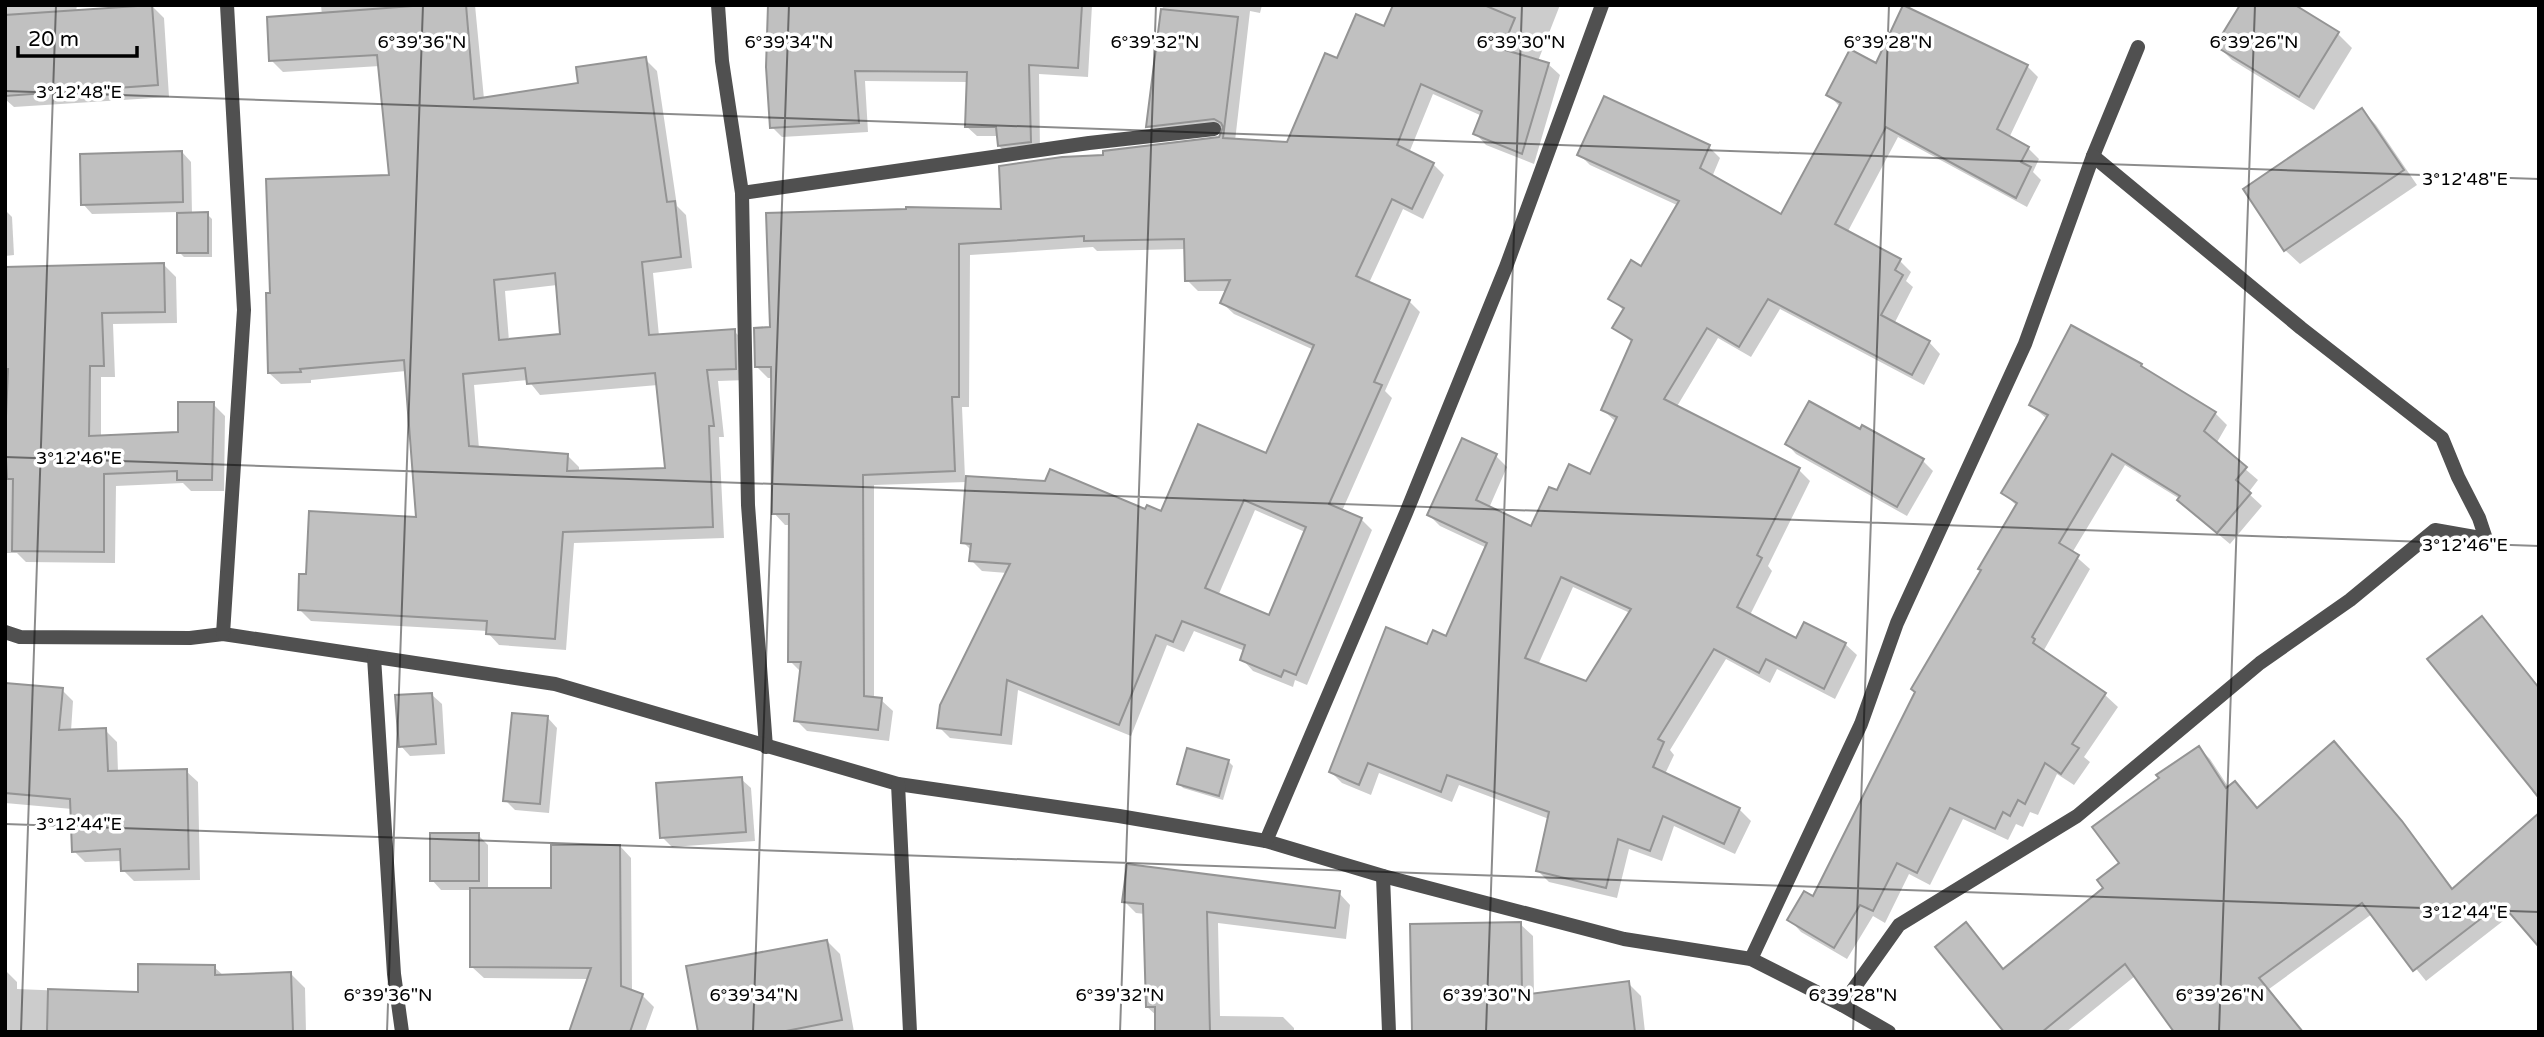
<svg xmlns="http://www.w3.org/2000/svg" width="2544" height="1037" font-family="'Varela Round',sans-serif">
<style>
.shadow{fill:#0003;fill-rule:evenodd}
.building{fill:#c0c0c0;stroke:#949494;stroke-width:2;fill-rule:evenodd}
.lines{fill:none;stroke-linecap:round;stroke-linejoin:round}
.street{stroke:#505050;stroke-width:14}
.ticks{fill:none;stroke:#000;stroke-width:2;stroke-opacity:0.45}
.ticks-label{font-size:18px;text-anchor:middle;fill:#000;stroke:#fff;stroke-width:7;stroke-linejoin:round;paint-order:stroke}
</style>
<rect width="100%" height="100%" fill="#fff"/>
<g class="shadow">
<path d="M5 5H77L76 12 152 6 164 18 169 97 14 107 5 99Z"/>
<path d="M321 5H475L484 99 580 85 645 59 657 71 677 206 686 215 692 268 653 273 659 336 734 331 746 343 747 380 718 381 724 437H719L724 538 574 543 566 650 499 645 488 633V631L311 621 299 609 308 576 418 519 406 371 311 380V383L281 384 269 373 391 176 380 66 283 72 271 60 322 16ZM557 285 562 336 509 341 505 291ZM528 380 540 395 658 385 667 469 579 472V467L567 455 479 449 474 385Z"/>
<path d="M768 5H1092L1088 77 1039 74 1040 151 1009 156 999 146V136H977L966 126 968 82 865 81 868 132 782 137 772 127Z"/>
<path d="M1163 5H1262L1260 13 1250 11 1235 141 1288 144 1338 60 1385 28 1395 5H1560L1538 61 1548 64 1560 75 1534 164 1486 145 1475 133 1482 116 1433 94 1409 153 1433 164 1444 175 1423 219 1403 209 1369 283 1409 301 1420 312 1385 391 1392 398 1342 511 1361 519 1372 530 1307 685 1295 680 1293 687 1253 671 1242 659 1245 651 1194 631 1184 652 1167 645 1131 736 1018 690 1012 745 950 738 939 727 1007 573 982 571 971 560 972 551 963 542 967 482 874 485V699L881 700 893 711 889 741 807 731 796 720 802 673 790 661 791 525H785L774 513 773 378H768L757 367 772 329 1003 211 1105 156 1222 138 1224 130 1159 137 1148 126ZM1093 247 1097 251 1186 249 1187 280 1198 291H1228L1222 303 1234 314 1314 350 1267 455 1162 513 1146 512 1046 483 965 478 962 407H969L970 255ZM1255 510 1305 532 1270 617 1218 596Z"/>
<path d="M2337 33 2352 48 2314 110 2232 60 2218 46Z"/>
<path d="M1876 66H2027L2038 77 2009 138 2028 148 2039 159 2033 172 2041 180 2027 207 1898 137 1847 233 1900 261 1911 272 1906 281 1913 287 1894 324 1929 342 1940 354 1924 385 1780 309 1751 357 1718 338 1676 408 1799 470 1810 481 1768 566 1772 571 1750 615 1797 641 1845 644 1857 655 1835 699 1777 669 1770 683 1726 659 1670 750 1674 755 1665 774 1739 809 1751 821 1735 854 1674 826 1662 861 1629 849 1617 898 1549 882 1538 871 1549 819 1459 785 1452 802 1379 773 1371 795 1342 783 1331 772 1428 646 1447 638 1487 548 1440 526 1429 515 1496 456 1507 467 1489 508 1532 528 1558 492 1591 477 1616 422 1603 410 1633 343 1614 328 1624 311 1611 298 1642 269 1679 206 1590 165 1579 154 1709 147 1720 158 1712 177 1782 216 1840 107 1828 94ZM1573 587 1630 613 1587 683 1538 665Z"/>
<path d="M2362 110 2376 125 2417 185 2300 264 2285 250Z"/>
<path d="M182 152 191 162 192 214H207L212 219V257H184L179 252V212L92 214 83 204Z"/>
<path d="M5 210 12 217 14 255 5 256Z"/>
<path d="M164 265 176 277 177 323 113 324 115 377H101V437L180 434 213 404 225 416 224 491H191L183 483 116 486 115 563 26 562 17 553H5V268Z"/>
<path d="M2072 328 2141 366 2215 413 2227 425 2216 444 2258 480 2248 493 2262 506 2230 544 2192 512 2180 499 2125 465 2072 553 2090 569 2044 650 2046 654 2105 695 2118 707 2084 757 2090 762 2074 785 2057 774 2038 815 2030 812 2023 827 2016 824 2008 840 1963 819 1930 885 1909 874 1885 923 1873 916 1847 959 1801 932 1789 919 1813 898 2017 506 2003 493 2047 419 2031 405Z"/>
<path d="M1861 432 1923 461 1933 471 1907 516 1796 454 1787 444Z"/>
<path d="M2482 618 2539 687V800L2532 791 2534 790Z"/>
<path d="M5 685 62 690 73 701 71 731 105 730 117 742 118 772 186 771 198 782 200 880 134 881 123 870 122 861 85 862 74 851 72 809 5 803Z"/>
<path d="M432 695 442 704 445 754 410 756 401 746Z"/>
<path d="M548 718 557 728 549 813 515 810 505 800Z"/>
<path d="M2199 748 2210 759 2229 788 2258 809 2344 754 2412 834 2454 890 2522 830 2512 914 2426 981 2372 914 2269 989 2303 1032H2195L2135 976 2066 1032H2006L1966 924 2005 970 2106 888Z"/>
<path d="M1188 750 1229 762 1233 766 1223 800 1183 788 1179 783Z"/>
<path d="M741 779 751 788 755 841 672 847 662 837Z"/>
<path d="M478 835 488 845V890H553L620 846 631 858 632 992 642 995 654 1007 645 1032H574L589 979 484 978 472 967V890H441L432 880Z"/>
<path d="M1339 893 1350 905 1346 939 1218 923 1220 1016 1283 1017 1294 1028V1032H1157V1016L1147 1007 1145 914 1136 913 1124 901Z"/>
<path d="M1520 924 1533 936 1534 995 1628 983 1641 996 1645 1032H1414Z"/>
<path d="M827 941 840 954 854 1032H700Z"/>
<path d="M214 967 224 976 291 974 305 988 306 1032H5V970L17 982V989L139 994Z"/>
</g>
<g class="building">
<path d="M152 5 158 85 5 96V15Z"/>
<path d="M426 5H466L474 99 578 83 576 67 646 57 667 202 675 201 681 257 642 262 649 335 735 329 736 369 707 370 714 426H709L713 527 563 532 555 639 486 634 487 621 298 610 299 574H306L309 511 416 517 404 360 300 369 301 372 268 373 266 293H270L266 179 389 175 377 55 269 61 267 17ZM555 273 560 334 499 340 494 280ZM525 368 527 384 655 373 665 468 567 471 568 454 469 446 463 374Z"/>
<path d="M768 5H1082L1078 68 1029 65 1031 142 998 146 996 127H965L967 72 855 71 859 123 770 128 766 67Z"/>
<path d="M1393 5H1484L1515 18 1502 49 1549 63 1522 154 1473 134 1482 111 1421 84 1397 145 1434 163 1412 209 1392 199 1356 276 1410 300 1374 382 1382 385 1329 504 1362 518 1296 675 1284 670 1281 677 1240 660 1245 645 1182 621 1173 642 1156 635 1119 725 1007 680 1001 735 937 728 940 705 1010 564 969 561 971 544 961 543 966 476 1045 481 1050 469 1145 509 1147 505 1161 511 1198 424 1266 453 1314 345 1220 303 1230 280 1185 281 1184 239 1084 241V236L959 244V397H952L955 471 863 475 864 696 882 698 878 730 794 721 801 662H788L789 514H772L771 367H755L754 328 770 327 766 213 906 209V207L1001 209 999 166 1062 157 1103 155V151L1219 137 1223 127 1221 123 1214 119 1146 127 1161 9 1238 17 1223 138 1287 142 1325 53 1337 58 1356 14 1384 26ZM1244 500 1306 527 1269 615 1205 588Z"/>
<path d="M1903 5 2028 65 1997 129 2029 147 2021 162 2031 167 2016 198 1886 127 1835 224 1901 259 1895 270 1903 275 1881 315 1930 341 1912 375 1768 299 1739 347 1707 328 1664 399 1800 468 1757 555 1762 558 1737 607 1796 638 1804 622 1846 643 1824 689 1766 659 1759 673 1714 649 1658 739 1664 742 1653 767 1740 808 1724 844 1663 816 1650 851 1618 839 1606 888 1536 871 1549 812 1447 775 1441 792 1368 763 1359 785 1329 772 1386 627 1427 644 1433 630 1446 636 1487 543 1427 515 1462 438 1497 454 1476 500 1531 526 1549 487 1557 490 1569 464 1590 474 1617 417 1601 410 1632 340 1612 328 1624 308 1608 299 1631 260 1641 266 1679 201 1577 155 1604 96 1710 145 1700 168 1781 214 1841 103 1826 95 1850 49 1876 63ZM1561 577 1631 609 1586 681 1525 658Z"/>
<path d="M2240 5H2295L2339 32 2299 97 2215 46Z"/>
<path d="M2362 108 2404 170 2284 251 2243 189Z"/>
<path d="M182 151 183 202 81 205 80 154Z"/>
<path d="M208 212V253H177V213Z"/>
<path d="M164 263 165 312 102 313 104 366H90L89 436 178 432V402H214L212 480H177V471L104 474V552L12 551 13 479H7L5 440 8 369H5V267Z"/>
<path d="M2071 325 2142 364 2141 366 2216 412 2204 431 2247 467 2236 480 2251 493 2217 533 2177 500 2180 496 2112 454 2059 543 2079 555 2032 637 2035 639 2033 643 2106 693 2072 744 2079 748 2061 774 2045 763 2025 804 2018 800 2010 816 2003 812 1995 829 1950 808 1917 873 1897 863 1873 911 1860 905 1834 948 1787 920 1804 891 1813 896 1915 692 1911 689 1981 570 1978 569 2017 503 2001 493 2048 415 2029 405Z"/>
<path d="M1809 401 1860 429 1862 425 1924 459 1897 507 1785 444Z"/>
<path d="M2482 616 2539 688V798L2427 659Z"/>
<path d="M5 683 63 688 59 730 106 728 108 771 187 769 189 869 121 871 120 849 72 852 70 799 5 793Z"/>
<path d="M432 693 436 744 399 747 395 695Z"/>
<path d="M512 713 548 716 540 804 503 801Z"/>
<path d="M2334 741 2402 821 2452 889 2539 813V947L2501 903 2413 971 2362 903 2259 978 2303 1032H2174L2125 964 2042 1032H2004L1935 947 1966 922 2003 969 2103 888 2097 880 2119 863 2092 827 2159 778 2156 775 2199 746 2226 788 2235 781 2257 808Z"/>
<path d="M1187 748 1229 760 1219 796 1177 784Z"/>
<path d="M742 777 746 832 660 838 656 783Z"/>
<rect x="430" y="833" width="49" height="48"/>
<path d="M551 845H620L621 986 643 994 630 1032H569L591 968 470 967V888H551Z"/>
<path d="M1127 864 1340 891 1335 928 1207 912 1210 1032H1155V1007H1146L1143 904 1122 902Z"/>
<path d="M1521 922 1522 995 1629 981 1635 1032H1412L1410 924Z"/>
<path d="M827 940 842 1020 781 1032H698L686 966Z"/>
<path d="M138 964 215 965V975L291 972 293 1032H47L48 989 138 992Z"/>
</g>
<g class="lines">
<g class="street">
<path d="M718 5 722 61 742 193 748 505 766 747"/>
<path d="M742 193 1089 143 1214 129"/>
<path d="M5 632 20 637 190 638 223 634 555 684 898 784 1119 816 1266 841 1383 876 1624 939 1751 959 1842 1005 1889 1032"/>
<path d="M223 634 244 310 227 5"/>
<path d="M374 657 394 974 402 1032"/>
<path d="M898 784 910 1032"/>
<path d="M1266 841 1406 513 1506 267 1602 5"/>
<path d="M1383 876 1389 1032"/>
<path d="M1751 959 1861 724 1897 623 2025 344 2093 156 2138 47"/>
<path d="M1842 1005 1899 925 2077 816 2260 663 2350 600 2435 530 2486 539 2479 518 2458 477 2442 438 2301 328 2093 156"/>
</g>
</g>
<path class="ticks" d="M5 91 2539 179M5 457 2539 546M5 824 2539 912M21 1032 56 5M387 1032 423 5M753 1032 789 5M1120 1032 1156 5M1486 1032 1522 5M1853 1032 1889 5M2219 1032 2255 5"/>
<g class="ticks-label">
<text x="422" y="48">6°39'36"N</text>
<text x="789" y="48">6°39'34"N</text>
<text x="1155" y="48">6°39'32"N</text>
<text x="1521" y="48">6°39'30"N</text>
<text x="1888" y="48">6°39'28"N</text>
<text x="2254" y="48">6°39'26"N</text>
<text x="79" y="98">3°12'48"E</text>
<text x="2465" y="185">3°12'48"E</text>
<text x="79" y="464">3°12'46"E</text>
<text x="2465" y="551">3°12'46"E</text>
<text x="79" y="830">3°12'44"E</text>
<text x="2465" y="918">3°12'44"E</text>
<text x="388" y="1001">6°39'36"N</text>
<text x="754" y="1001">6°39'34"N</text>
<text x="1120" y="1001">6°39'32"N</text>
<text x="1487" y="1001">6°39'30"N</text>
<text x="1853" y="1001">6°39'28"N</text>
<text x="2220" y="1001">6°39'26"N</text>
</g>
<rect width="2544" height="1037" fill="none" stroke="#000000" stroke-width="14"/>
<path d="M18 46v10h119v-10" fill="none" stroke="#000000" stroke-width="3.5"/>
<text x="28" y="46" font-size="21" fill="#000000" stroke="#ffffff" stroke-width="5" paint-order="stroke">20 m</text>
</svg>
